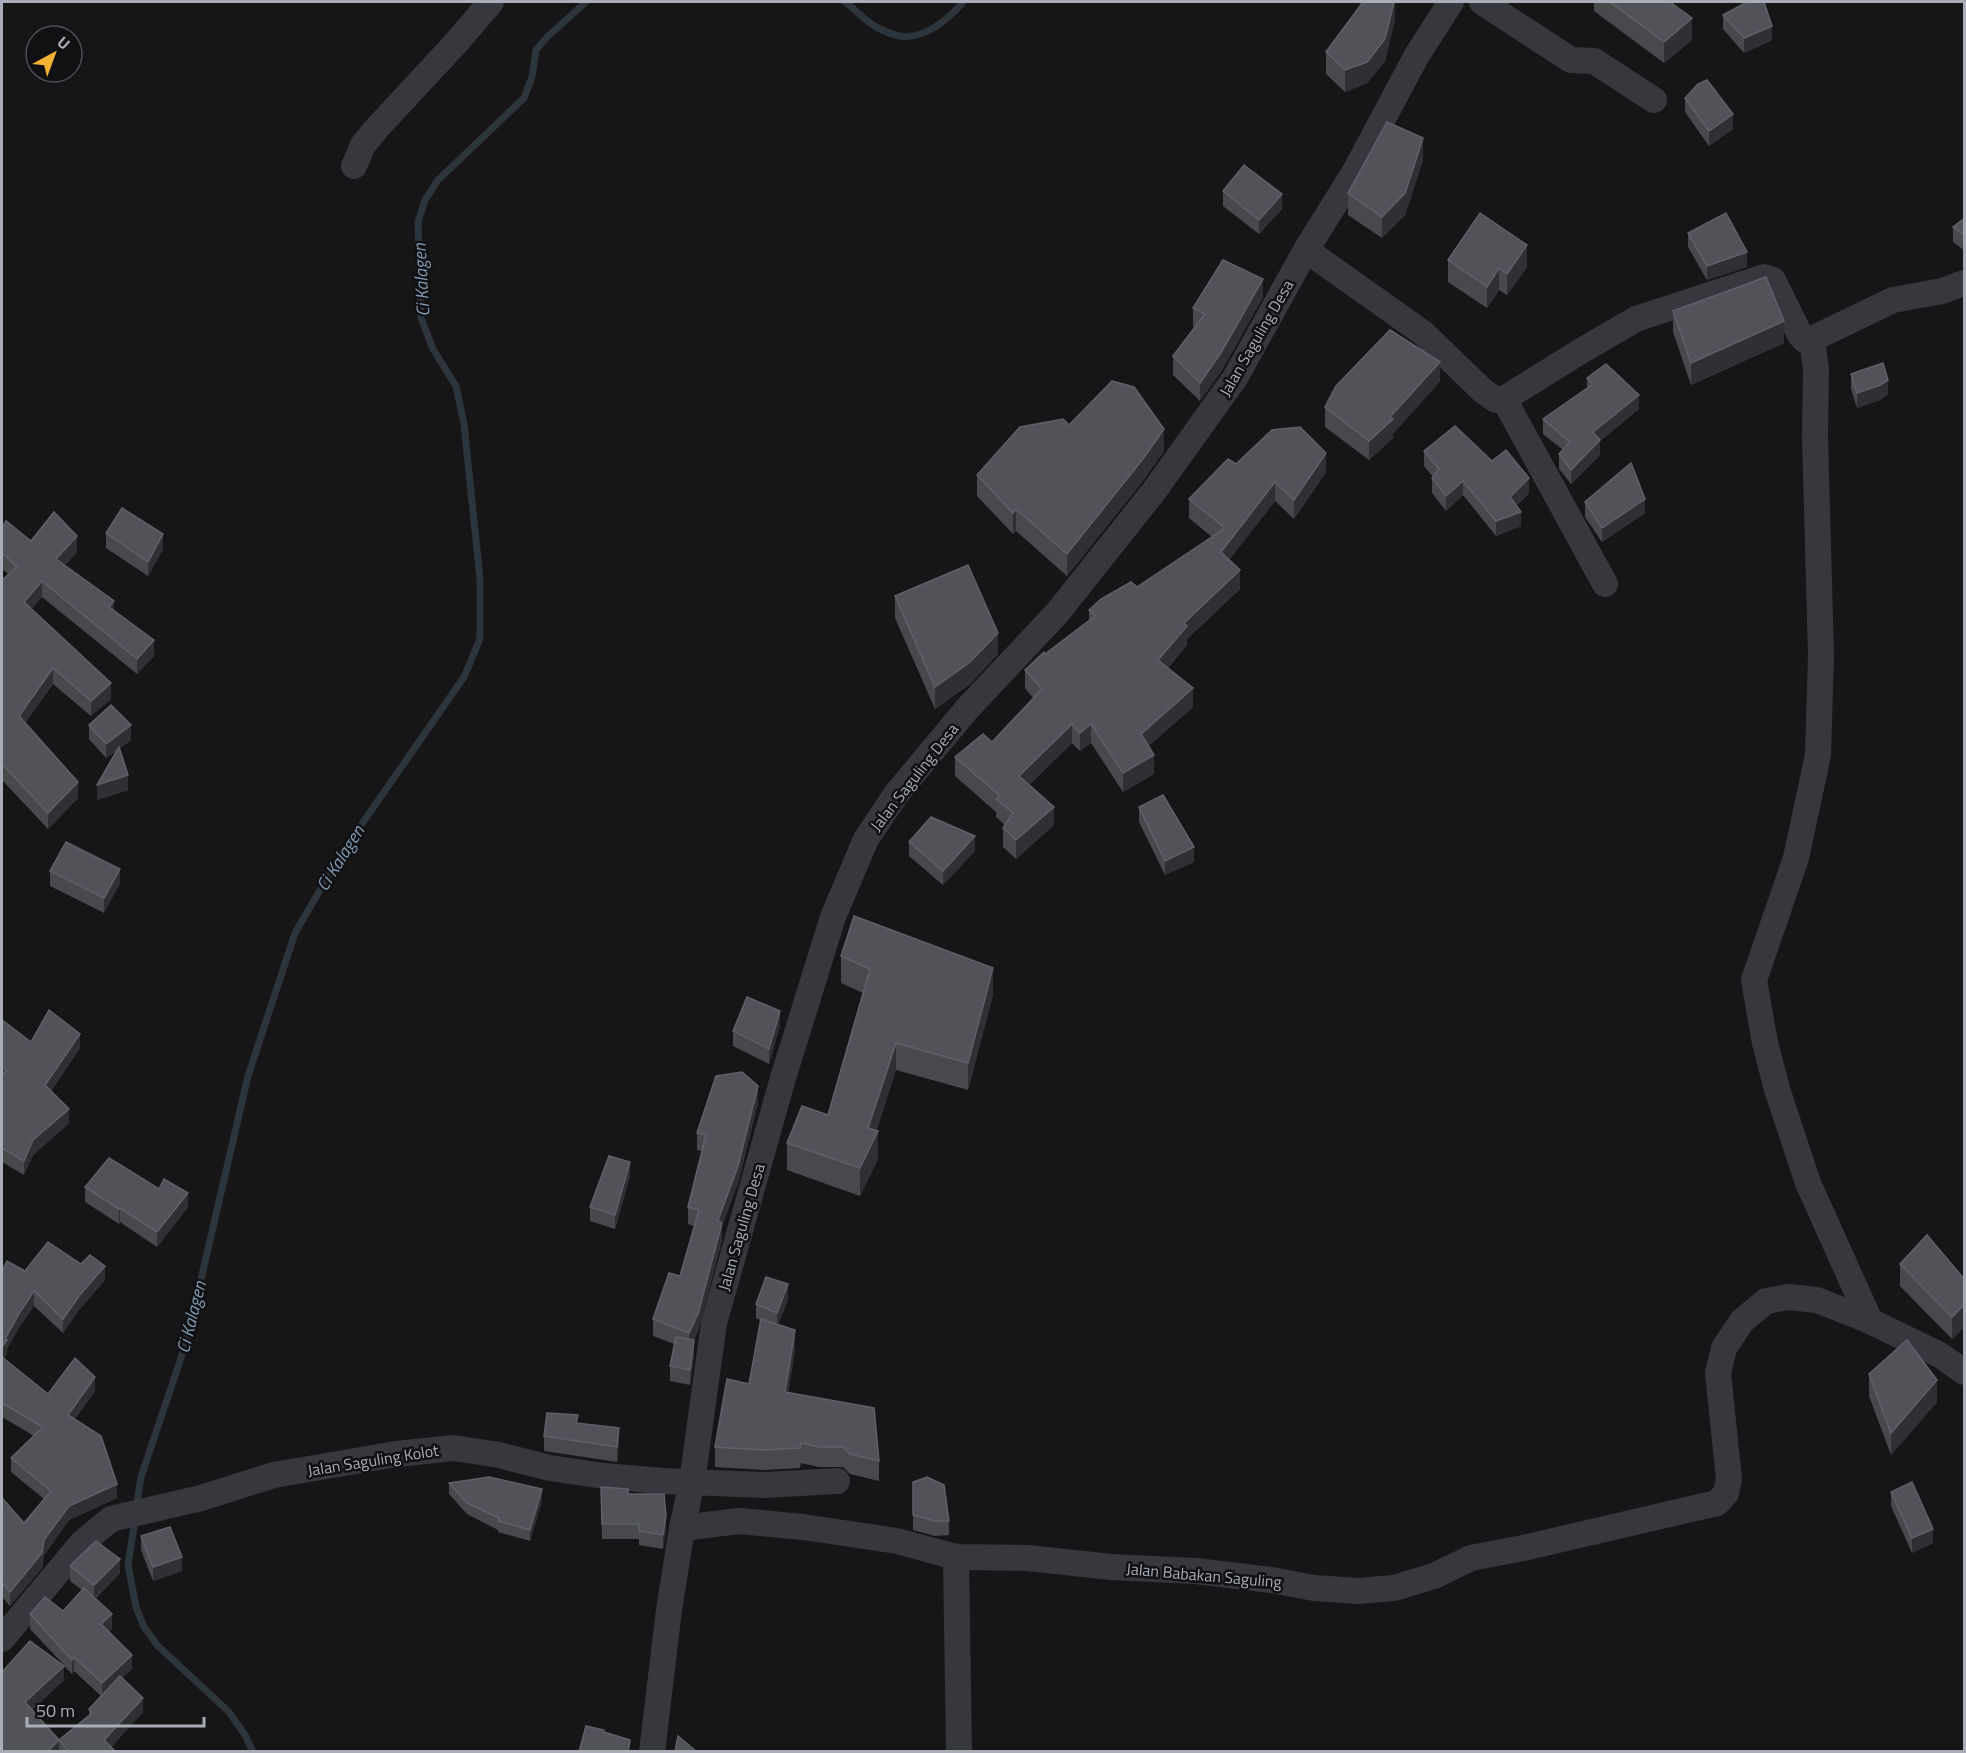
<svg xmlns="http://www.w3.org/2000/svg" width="1966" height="1753" font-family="'Titillium Web',sans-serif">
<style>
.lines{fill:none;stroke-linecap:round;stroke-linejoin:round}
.stream{stroke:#2c353c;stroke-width:7}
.minor{stroke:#37383d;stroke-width:26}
.wall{fill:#47494d;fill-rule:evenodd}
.shaded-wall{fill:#2f3033}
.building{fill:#525359;stroke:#5f6168;stroke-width:1.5}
.labels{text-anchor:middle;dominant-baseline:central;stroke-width:5;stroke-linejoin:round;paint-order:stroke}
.street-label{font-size:16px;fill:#a8adb8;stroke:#111113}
.water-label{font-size:18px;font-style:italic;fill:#7f9bb3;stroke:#111113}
</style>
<rect width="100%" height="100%" fill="#161618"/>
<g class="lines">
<g class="stream">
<path d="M845 2C856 10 866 22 878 28 884 31 893 35 900 36 924 40 949 19 963 2"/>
<path d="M136 1509 141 1477 187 1340 248 1076 295 933 341 854 464 677 480 639V579L464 424 456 386 433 349 421 318 418 222 425 200 438 180 524 98 532 77 536 50 547 37 586 2"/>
<path d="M135 1520 128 1565 136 1607 144 1627 158 1646 229 1712 245 1735 253 1752"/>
</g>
<g class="minor">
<path d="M1482 2 1571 60 1594 61 1654 100"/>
<path d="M354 166 363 145 376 129 455 44 491 2"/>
<path d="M1306 250 1423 333 1482 390 1496 400 1504 399 1581 351 1636 319 1764 277 1773 280 1800 335 1805 340 1812 339 1893 300 1942 291 1964 283"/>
<path d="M1812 339 1816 369 1815 436 1821 655 1818 755 1796 858 1754 980 1765 1043 1777 1089 1808 1183 1870 1321"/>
<path d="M1504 399 1605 584"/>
<path d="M682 1528 739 1521 803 1527 897 1541 956 1557 1028 1558 1111 1567 1196 1571 1271 1580 1314 1588 1358 1591 1394 1588 1434 1576 1471 1558 1523 1548 1717 1503 1726 1493 1729 1479 1718 1373 1724 1348 1742 1321 1766 1301 1788 1297 1817 1300 1870 1321 1940 1355 1964 1372"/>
<path d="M956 1557 959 1752"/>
<path d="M2 1639 82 1543 111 1519 201 1498 274 1475 396 1454 454 1448 499 1455 550 1468 604 1476 663 1481 764 1485 837 1481"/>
<path d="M652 1752 669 1610 682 1528 692 1482 714 1323 783 1078 833 917 866 839 897 793 967 709 1058 612 1154 491 1235 378 1306 250 1354 173 1417 55 1451 2"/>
</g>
</g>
<g class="wall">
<path d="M1395 2V19L1385 61 1367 83 1345 92 1326 74V52Z"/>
<path d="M1594 2H1670L1692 40 1664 63 1594 11Z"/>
<path d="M1723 15 1772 40 1744 53 1723 29Z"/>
<path d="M1685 98 1733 129 1709 146 1685 112Z"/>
<path d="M1423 160 1405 215 1382 238 1348 215V193Z"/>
<path d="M1223 191 1282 209 1259 234 1223 206Z"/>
<path d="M1965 218V251L1953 242V227Z"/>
<path d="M1688 233 1747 267 1707 280 1688 247Z"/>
<path d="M1448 260 1527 267 1507 295 1499 290 1487 308 1448 282Z"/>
<path d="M1263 297 1222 370 1200 401 1173 375V356L1195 327H1193V308Z"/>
<path d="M1673 311 1784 343 1691 385 1673 332Z"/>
<path d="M1851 374 1888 394 1880 400 1857 408 1851 389Z"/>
<path d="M1587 378 1639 409 1600 441V455L1571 484 1559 469V454L1563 450 1543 434V419L1587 389Z"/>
<path d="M1440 381 1393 434V438L1369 460 1325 427V407Z"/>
<path d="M1069 425 1164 451 1142 482 1067 576 1016 531 1013 534 977 496V475Z"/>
<path d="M1424 451 1492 461 1529 493 1517 505 1521 526 1496 536 1463 495 1446 511 1432 493V478L1433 477 1424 466Z"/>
<path d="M1236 464 1326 472 1294 519 1275 501 1229 560 1240 589 1187 639V645L1168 668 1193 707 1148 746 1154 774 1123 792 1091 743 1080 751 1072 743 1029 785 1054 825 1016 859 1003 847V828L1005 825 996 817V812L955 776V757L992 742 1033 698 1025 688V670L1089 620V610L1137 587 1212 537 1189 518V499Z"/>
<path d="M1585 502 1645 513 1602 542 1585 517Z"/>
<path d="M2 528 31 541 77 552 65 565 114 610 154 656 137 674 42 597 31 609 111 699 91 716 53 684 25 723 78 798 48 829 2 780V580L8 574 2 569Z"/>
<path d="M106 533 163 549 148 576 106 548Z"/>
<path d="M895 596 998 654 970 684 935 709 895 618Z"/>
<path d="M89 725 131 740 119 749 128 790 97 800 117 751 106 758 89 739Z"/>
<path d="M1139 807 1194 862 1165 875 1139 822Z"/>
<path d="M909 842 975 851 943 885 909 856Z"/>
<path d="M50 871 120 883 104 913 50 886Z"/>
<path d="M841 956 993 995 968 1090 896 1070 876 1131 878 1159 860 1196 787 1170V1143L828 1115 863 993 841 983Z"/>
<path d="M2 1020 31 1042 80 1048 51 1091 69 1123 33 1155 24 1175 2 1162Z"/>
<path d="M780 1025 769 1064 733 1046V1031Z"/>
<path d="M758 1103 738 1183 722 1226V1240L698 1331 694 1340V1355L690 1385 670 1381V1366L674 1344 653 1336V1319L680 1276 694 1226 688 1224V1207L702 1151 697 1150V1133Z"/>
<path d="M630 1176 615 1229 590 1221V1207Z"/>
<path d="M85 1187 188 1207 157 1247 120 1222 119 1224 85 1202Z"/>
<path d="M1900 1264 1965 1280V1326L1952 1339 1900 1286Z"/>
<path d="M2 1271H25L105 1280 79 1310 63 1333 34 1306 20 1326 7 1349V1354L3 1359 48 1394 95 1391 75 1419 117 1498 69 1520 44 1555 42 1568 10 1606 2 1597V1498L24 1523 44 1499 11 1472V1458L34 1436 2 1417Z"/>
<path d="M788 1299 778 1325 795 1350 788 1393 879 1461V1481L850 1474 843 1467H819L801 1463 800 1468 764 1470 715 1467V1447L749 1384 760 1320 756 1318V1304Z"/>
<path d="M1869 1374 1937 1402 1891 1455 1869 1396Z"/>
<path d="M544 1436 619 1442 617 1462 544 1451Z"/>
<path d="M913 1482 949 1521V1535L935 1536 913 1530Z"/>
<path d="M449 1483 542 1500 530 1541 498 1532V1530L467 1514 449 1494Z"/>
<path d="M601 1487 628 1494 666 1530 663 1549 639 1545V1539H602Z"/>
<path d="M1891 1492 1933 1543 1912 1553 1891 1506Z"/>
<path d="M141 1536 182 1571 153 1581 141 1550Z"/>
<path d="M70 1566 120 1573 95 1599 112 1629 108 1632 132 1669 122 1678 143 1712 111 1747 116 1752H2L64 1665 30 1629V1614L63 1611 82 1590 70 1581ZM64 1666 72 1674 74 1671 101 1696 89 1709V1715L59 1740 32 1710 64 1680Z"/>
</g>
<g class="shaded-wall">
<path d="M1394 2H1395V19L1385 61 1367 83 1345 92V70Z"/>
<path d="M1692 18V40L1664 63V42Z"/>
<path d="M1772 26V40L1744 53V38Z"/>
<path d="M1733 114V129L1709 146V131Z"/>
<path d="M1423 138V160L1405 215 1382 238V217Z"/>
<path d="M1282 194V209L1259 234V220Z"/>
<path d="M1527 245V267L1507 295V274Z"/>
<path d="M1747 252V267L1707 280V266Z"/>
<path d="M1499 268V290L1487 308V287Z"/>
<path d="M1263 279V297L1222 370 1200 401V383Z"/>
<path d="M1784 321V343L1691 385V363Z"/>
<path d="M1440 362V381L1393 434V438L1369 460V441Z"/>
<path d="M1888 380V394L1880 400 1857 408V393Z"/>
<path d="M1639 395V409L1600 441V455L1571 484V470L1593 432Z"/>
<path d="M1164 429V451L1142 482 1067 576V554Z"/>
<path d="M1326 453V472L1294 519V500Z"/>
<path d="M1529 478V493L1510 512V497Z"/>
<path d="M1463 481V495L1446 511V496Z"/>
<path d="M1275 482V501L1221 570V552Z"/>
<path d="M1645 499V513L1602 542V528Z"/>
<path d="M1016 509V531L1013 534V513Z"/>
<path d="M1521 512V526L1496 536V521Z"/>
<path d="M163 534V549L148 576V562Z"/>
<path d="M77 536V552L56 575V559Z"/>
<path d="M1240 570V589L1187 639V645L1158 679V660L1184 623Z"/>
<path d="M42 581V597L24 618V602Z"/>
<path d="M114 601V617L109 607Z"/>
<path d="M998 633V654L970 684 935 709V687Z"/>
<path d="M154 640V656L137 674V659Z"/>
<path d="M53 668V684L19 731V716Z"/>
<path d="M111 683V699L91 716V701Z"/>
<path d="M1193 688V707L1141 753V734Z"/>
<path d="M1072 724V743L1019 795V776Z"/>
<path d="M1091 724V743L1080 751V733Z"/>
<path d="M131 725V740L106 758V744Z"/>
<path d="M1154 755V774L1123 792V773Z"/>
<path d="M128 775V790L97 800V785Z"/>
<path d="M78 782V798L48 829V813Z"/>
<path d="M1054 807V825L1016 859V840Z"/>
<path d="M975 836V851L943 885V871Z"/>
<path d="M1194 847V862L1165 875V861Z"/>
<path d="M120 869V883L104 913V898Z"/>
<path d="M993 968V995L968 1090V1063Z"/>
<path d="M780 1011V1025L769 1064V1049Z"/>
<path d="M80 1034V1048L45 1099V1085Z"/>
<path d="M896 1043V1070L874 1139 878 1131V1159L860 1196V1168L868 1128Z"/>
<path d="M758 1086V1103L738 1183 722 1226V1240L698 1331 689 1350V1333L718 1220Z"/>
<path d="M69 1109V1123L33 1155 24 1175V1161L33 1140Z"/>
<path d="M630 1162V1176L615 1229V1215Z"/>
<path d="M188 1193V1207L157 1247V1232Z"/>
<path d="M120 1208V1222L119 1224V1209Z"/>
<path d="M105 1266V1280L79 1310 63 1333V1319L79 1296Z"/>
<path d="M788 1284V1299L777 1328V1313Z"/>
<path d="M34 1291V1306L20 1326 7 1349V1354L2 1361V1347L5 1339 20 1312Z"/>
<path d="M1965 1304V1326L1952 1339V1317Z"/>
<path d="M795 1330V1350L785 1412V1392Z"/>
<path d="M694 1340V1355L690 1385V1370Z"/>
<path d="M95 1377V1391L68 1429V1415Z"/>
<path d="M1937 1380V1402L1891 1455V1433Z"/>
<path d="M619 1428V1442L617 1462V1447Z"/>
<path d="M117 1484V1498L69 1520 44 1555 42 1568 10 1606V1592L44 1540 69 1506Z"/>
<path d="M542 1489V1500L530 1541V1530Z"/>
<path d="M666 1516V1530L663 1549V1535Z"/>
<path d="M1933 1529V1543L1912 1553V1538Z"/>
<path d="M182 1557V1571L153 1581V1567Z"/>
<path d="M120 1559V1573L94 1599V1585Z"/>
<path d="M112 1614V1629L101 1639V1624Z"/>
<path d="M132 1655V1669L102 1697V1683Z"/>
<path d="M74 1657V1671L72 1674V1660Z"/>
<path d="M64 1666V1680L25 1717V1702Z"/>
<path d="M143 1698V1712L107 1752 104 1740Z"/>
<path d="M59 1740V1752H47Z"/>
</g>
<g class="building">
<path d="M1363 2H1394L1385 39 1367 62 1345 70 1326 52Z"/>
<path d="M1610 2H1670L1692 18 1664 42Z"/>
<path d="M1747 2H1764L1772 26 1744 38 1723 15Z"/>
<path d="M1707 80 1733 114 1709 131 1685 98 1698 84Z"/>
<path d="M1387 122 1423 138 1405 193 1382 217 1348 193Z"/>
<path d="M1244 165 1282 194 1259 220 1223 191Z"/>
<path d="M1480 213 1527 245 1507 274 1499 268 1487 287 1448 260Z"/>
<path d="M1726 213 1747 252 1707 266 1688 233Z"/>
<path d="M1965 218V236L1953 227Z"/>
<path d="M1223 260 1263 279 1222 351 1200 383 1173 356 1205 314 1193 308Z"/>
<path d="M1766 277 1784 321 1691 363 1673 311Z"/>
<path d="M1390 330 1440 362 1390 417 1393 419 1369 441 1325 407 1336 386Z"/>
<path d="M1883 363 1888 380 1880 385 1857 393 1851 374Z"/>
<path d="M1606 364 1639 395 1593 432 1600 440 1571 470 1559 454 1570 442 1543 419 1593 384 1587 378Z"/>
<path d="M1112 381 1134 387 1164 429 1142 460 1067 554 1016 509 1013 513 977 475 1020 427 1063 419 1069 425Z"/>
<path d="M1455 426 1492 461 1506 450 1529 478 1510 497 1521 512 1496 521 1463 481 1446 496 1432 478 1439 469 1424 451Z"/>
<path d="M1300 427 1326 453 1294 500 1275 482 1221 552 1240 570 1184 623 1187 626 1158 660 1193 688 1141 734 1154 755 1123 773 1091 724 1080 733 1072 724 1019 776 1054 807 1016 840 1003 828 1013 813 996 799 1000 796 955 757 983 734 992 742 1042 689 1025 670 1044 652 1045 654 1095 616 1089 610 1101 599 1131 582 1137 587 1225 528 1189 499 1228 459 1236 464 1272 430Z"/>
<path d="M1631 463 1645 499 1602 528 1585 502Z"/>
<path d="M122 508 163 534 148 562 106 533Z"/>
<path d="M54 512 77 536 56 559 114 601 109 607 154 640 137 659 42 581 24 602 111 683 91 701 53 668 19 716 78 782 48 813 2 764V580L17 567 2 553V528L6 521 31 541Z"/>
<path d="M968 565 998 633 970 662 935 687 895 596Z"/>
<path d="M111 705 131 725 106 744 89 725Z"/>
<path d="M119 747 128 775 97 785Z"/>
<path d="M1163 795 1194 847 1165 861 1139 807Z"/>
<path d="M931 817 975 836 943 871 909 842Z"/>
<path d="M66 842 120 869 104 898 50 871Z"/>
<path d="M854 916 993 968 968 1063 896 1043 868 1128 878 1131 860 1168 787 1143 802 1106 828 1115 870 969 841 956Z"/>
<path d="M747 997 780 1011 769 1049 733 1031Z"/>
<path d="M49 1010 80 1034 45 1085 69 1109 33 1140 24 1161 2 1148V1076L7 1070 2 1066V1020L31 1042Z"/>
<path d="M742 1072 758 1086 738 1166 718 1220 722 1223 698 1314 689 1333 653 1319 669 1273 680 1276 699 1210 688 1207 706 1135 697 1133 716 1076Z"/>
<path d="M609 1156 630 1162 615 1215 590 1207Z"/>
<path d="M109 1158 159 1189 164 1179 188 1193 157 1232 120 1208 119 1209 85 1187Z"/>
<path d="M1927 1235 1965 1280V1304L1952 1317 1900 1264Z"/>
<path d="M48 1242 81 1264 90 1255 105 1266 79 1296 63 1319 34 1291 20 1312 5 1339 7 1340 2 1347V1271L7 1261 25 1271Z"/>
<path d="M766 1277 788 1284 777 1313 756 1304Z"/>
<path d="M761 1319 795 1330 785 1392 874 1408 879 1461 850 1454 843 1447H819L801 1443 800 1448 764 1450 715 1447 727 1379 749 1384Z"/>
<path d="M676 1337 694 1340 690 1370 670 1366Z"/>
<path d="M1907 1340 1937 1380 1891 1433 1869 1374Z"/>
<path d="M2 1357 48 1394 75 1358 95 1377 68 1415 101 1436 117 1484 69 1506 44 1540 42 1553 10 1592 2 1583V1498L24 1523 51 1491 11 1458 43 1427 2 1403Z"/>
<path d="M547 1413 578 1415 576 1423 619 1428 617 1447 544 1436Z"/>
<path d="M489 1477 542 1489 530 1530 498 1521 499 1518 467 1503 449 1483Z"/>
<path d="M927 1477 944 1485 949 1521H935L913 1515V1482Z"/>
<path d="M1912 1482 1933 1529 1912 1538 1891 1492Z"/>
<path d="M601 1487 628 1489V1494H664L666 1516 663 1535 639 1531V1524H602Z"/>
<path d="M170 1527 182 1557 153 1567 141 1536Z"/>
<path d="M96 1541 120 1559 94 1585 70 1566Z"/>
<path d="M84 1588 112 1614 101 1624 132 1655 102 1683 74 1657 72 1660 30 1614 45 1597 63 1611Z"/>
<path d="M30 1641 64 1666 25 1702 59 1740 47 1752H2V1672Z"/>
<path d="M120 1676 143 1698 104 1740 116 1752H69L59 1740 92 1713 89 1709Z"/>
<path d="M586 1726 604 1730V1732L630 1740 628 1752H579Z"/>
<path d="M678 1736 697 1752H675Z"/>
</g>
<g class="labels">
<g class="street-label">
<text transform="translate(1256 338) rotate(-60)">Jalan Saguling Desa</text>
<text transform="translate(914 777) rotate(-52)">Jalan Saguling Desa</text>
<text transform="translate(741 1227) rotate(-74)">Jalan Saguling Desa</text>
<text transform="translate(373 1460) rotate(-9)">Jalan Saguling Kolot</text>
<text transform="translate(1204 1575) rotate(5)">Jalan Babakan Saguling</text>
</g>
<g class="water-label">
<text transform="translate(421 280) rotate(-93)">Ci Kalagen</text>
<text transform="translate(340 858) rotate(-58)">Ci Kalagen</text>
<text transform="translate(191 1317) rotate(-76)">Ci Kalagen</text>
</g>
</g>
<rect width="1966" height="1753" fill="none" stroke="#a8adb8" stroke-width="6"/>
<g transform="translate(54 54) rotate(41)"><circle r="28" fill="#111113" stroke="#4d4f55" stroke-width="1.5"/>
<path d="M0-4.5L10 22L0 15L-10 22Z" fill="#f2b134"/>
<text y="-9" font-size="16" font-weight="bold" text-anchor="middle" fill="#a8adb8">U</text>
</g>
<path d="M27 1717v9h177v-9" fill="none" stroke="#a8adb8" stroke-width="3"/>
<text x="36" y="1717" font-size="18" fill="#a8adb8" stroke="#111113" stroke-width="4.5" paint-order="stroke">50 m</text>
</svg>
